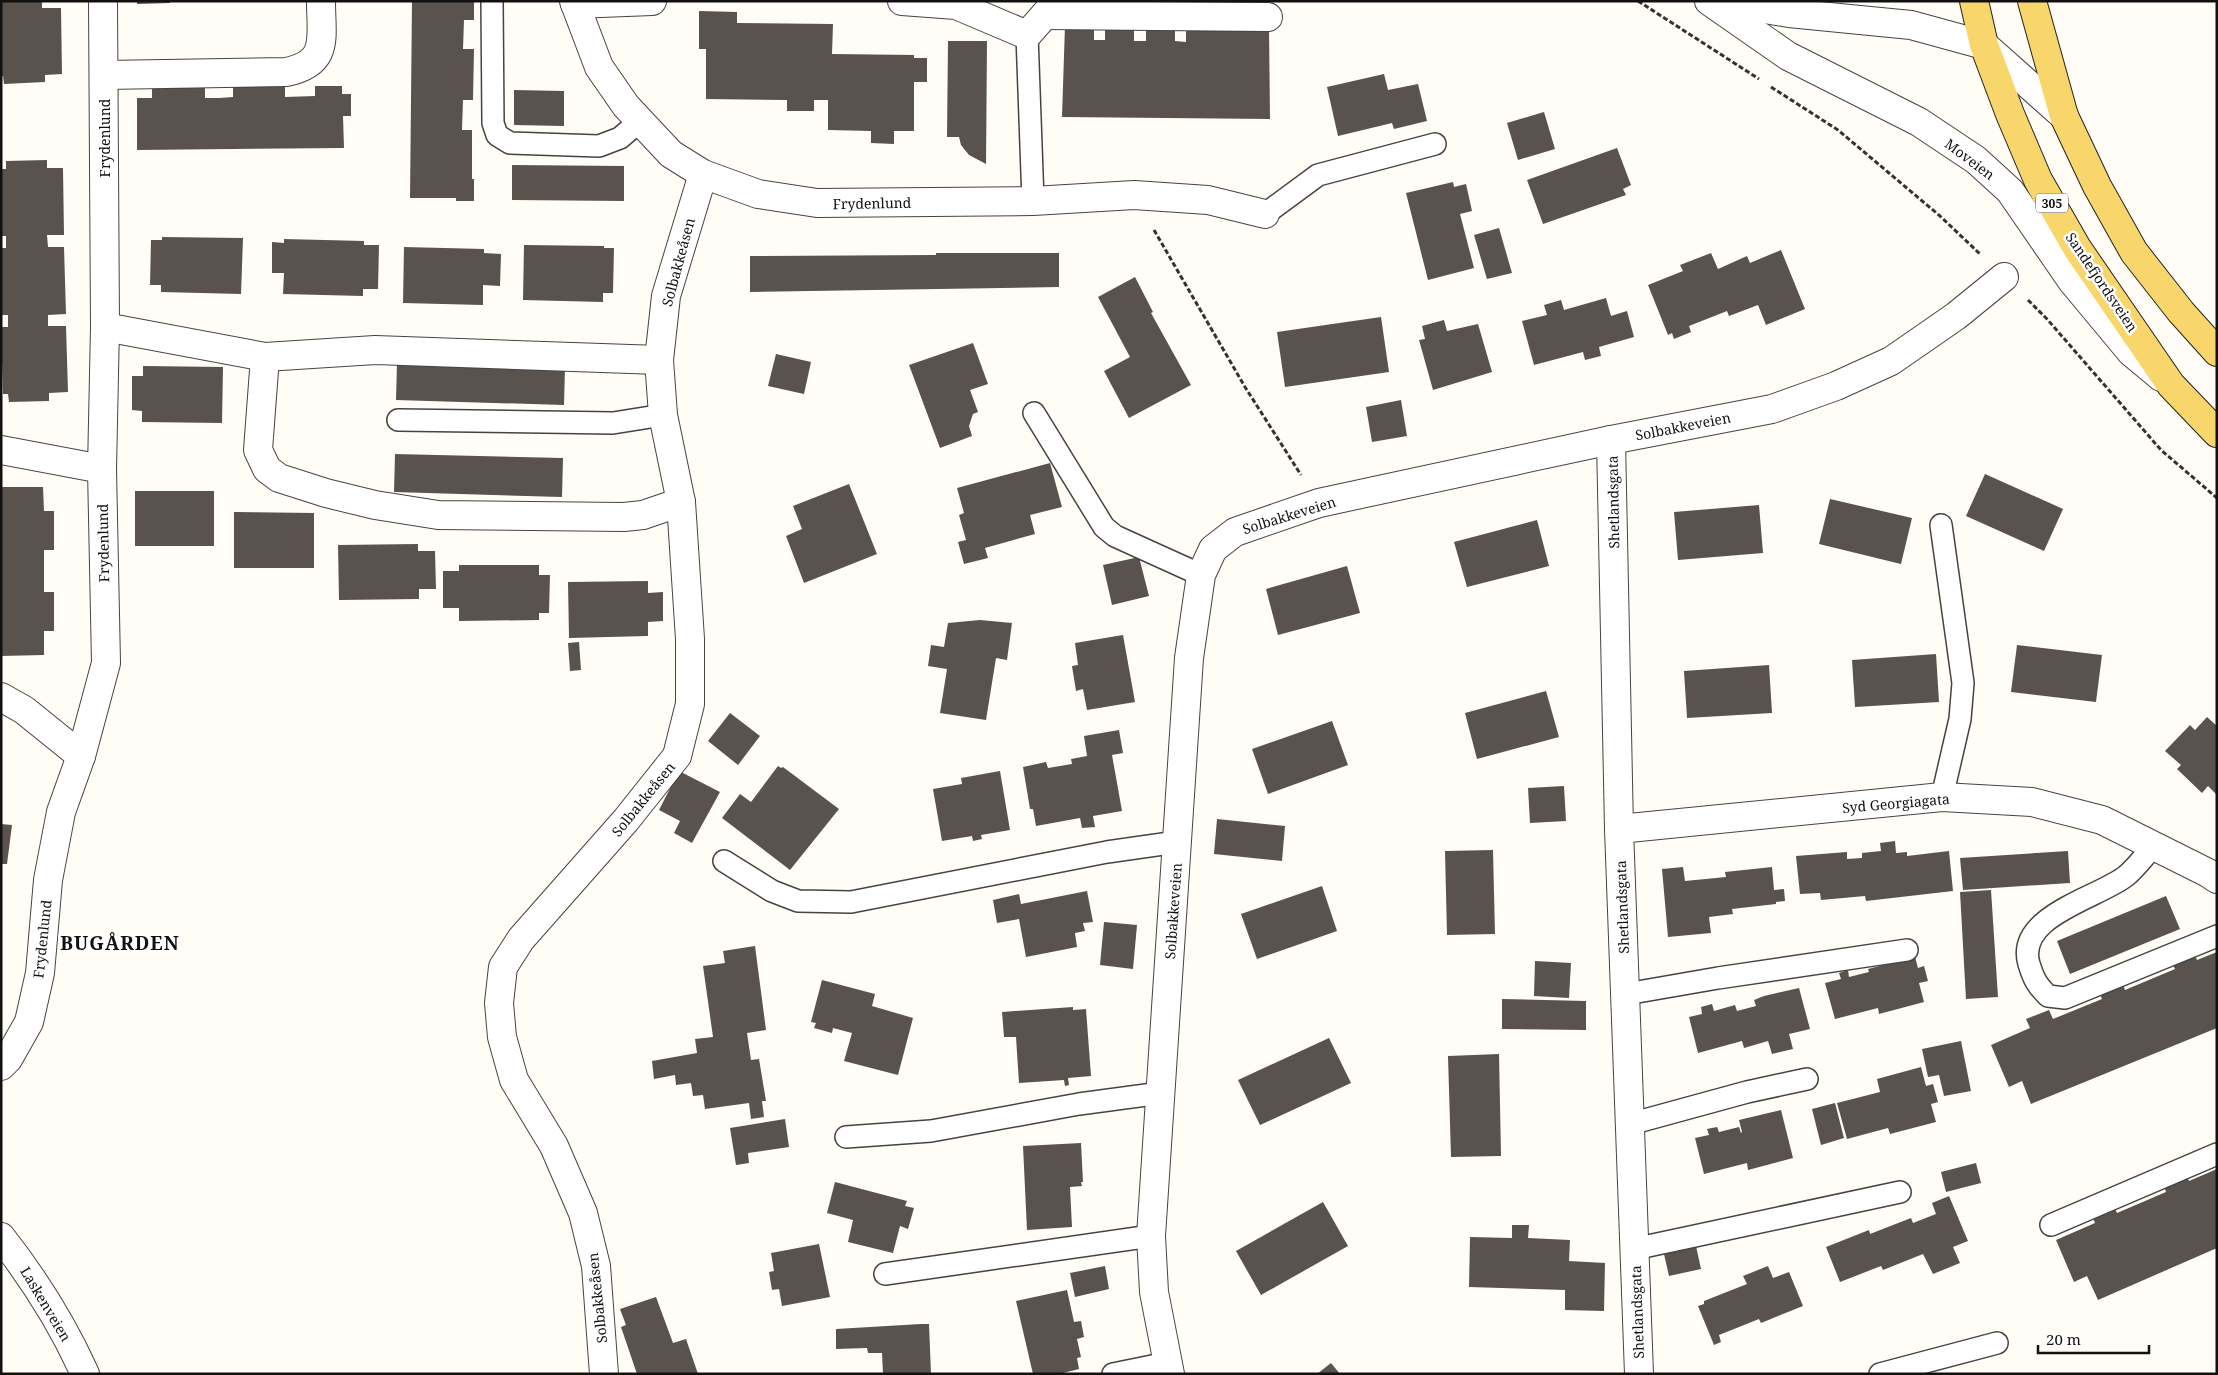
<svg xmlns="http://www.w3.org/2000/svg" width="2218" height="1375" font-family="'Noto Serif',serif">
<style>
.building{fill:#5a524d}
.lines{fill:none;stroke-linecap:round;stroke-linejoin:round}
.service-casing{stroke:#444;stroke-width:24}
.minor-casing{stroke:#444;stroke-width:30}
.tertiary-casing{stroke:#444;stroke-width:30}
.primary-casing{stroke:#222;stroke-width:30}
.path{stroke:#333;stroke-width:3;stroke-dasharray:5 2.5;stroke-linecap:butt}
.service{stroke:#fff;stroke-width:21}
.minor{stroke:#fff;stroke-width:28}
.tertiary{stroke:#fff;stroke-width:28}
.primary{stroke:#f9d66b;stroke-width:28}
.labels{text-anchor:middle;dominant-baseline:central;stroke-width:5;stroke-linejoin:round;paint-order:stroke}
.shield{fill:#fff;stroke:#585858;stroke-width:1}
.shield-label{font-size:12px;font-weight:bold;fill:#111}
.street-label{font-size:14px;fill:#111;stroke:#fff}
.district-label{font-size:19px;font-weight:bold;letter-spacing:1px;fill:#111;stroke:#fff}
</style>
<rect width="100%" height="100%" fill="#fffdf5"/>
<g class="building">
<path d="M2 1H42V8H61L62 74 45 75V82L4 84 3 76H1Z"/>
<path d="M137 1H170V3L137 4Z"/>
<path d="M412 1H474V20H464L463 49H474L473 100H463L462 130H472V179H474V201H456V198H410Z"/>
<path d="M699 11 737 12V23L833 24 832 54 914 55V58H927V82H914V131H894V144L871 143V131L828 130V100H814V111H787V100L706 99V49H699Z"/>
<path d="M1065 25H1094V40H1105V25H1134V41H1146V25L1175 26V41L1186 42V26L1269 27 1270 119 1062 117Z"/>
<path d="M948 41H987L986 164 969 155 961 145 959 137H947Z"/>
<path d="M1384 74 1388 90 1418 84 1427 121 1394 129 1392 123 1338 136 1327 87Z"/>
<path d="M315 86H342V94H351V116H343L344 148 137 150V98H152V87H205V98H219L233 97V87H285V97L315 96Z"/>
<path d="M514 90 564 91V126L514 125Z"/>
<path d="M1544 112 1555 149 1518 160 1507 123Z"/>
<path d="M1617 148 1631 185 1623 189 1626 195 1543 224 1527 180Z"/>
<path d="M47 160V168H63L64 235H47L48 247H64L66 314 48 315V326H66L68 392 49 393V401L9 402 8 394H3L1 327H8V315H2L1 248H6V236H1V169H6V161Z"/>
<path d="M512 165 624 166V201L512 200Z"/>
<path d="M1453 182 1454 187 1466 184 1472 211 1460 214 1474 268 1428 280 1406 193Z"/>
<path d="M1499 228 1512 273 1487 279 1474 235Z"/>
<path d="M162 237 243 238 241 294 161 292V285H150L151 240H162Z"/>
<path d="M284 239 364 241V245H379L378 289H363V296L283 294 284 273H272V242L284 243Z"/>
<path d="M524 245 604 246V248H614L613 293H603V302L523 300Z"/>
<path d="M404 247 484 249V253L501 254 500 286 483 285V305L403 303Z"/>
<path d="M1781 250 1805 309 1766 325 1758 305 1729 316 1727 311 1689 326 1691 332 1674 339 1672 333 1668 335 1648 285 1683 271 1680 265 1711 253 1718 269 1747 256 1750 263Z"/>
<path d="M936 253H1059V287L750 292V256L936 255Z"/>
<path d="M1135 277 1153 312 1151 313 1191 385 1129 418 1104 371 1130 357 1098 297Z"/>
<path d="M1606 298 1611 316 1627 311 1634 337 1599 347 1601 356 1585 360 1583 352 1534 365 1522 321 1547 315 1544 305 1561 300 1564 310Z"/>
<path d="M1381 317 1389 372 1285 387 1277 332Z"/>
<path d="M1444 320 1447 331 1478 324 1492 372 1433 390 1419 340 1425 339 1422 326Z"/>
<path d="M973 343 988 384 970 390 978 412 973 414 969 426 972 436 940 448 909 365Z"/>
<path d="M776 354 811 362 804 394 768 386Z"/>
<path d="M397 363 565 367 564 405 396 400Z"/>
<path d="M143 366 223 367 222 423 142 422V411L132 410V376H143Z"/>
<path d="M1401 400 1407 436 1372 442 1366 407Z"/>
<path d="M395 454 563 458 562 497 394 492Z"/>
<path d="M1050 463 1062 507 1030 515 1035 534 985 548 988 558 964 564 958 542 966 540 959 515 964 513 957 488Z"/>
<path d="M1985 474 2063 509 2044 551 1966 516Z"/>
<path d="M849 484 877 554 804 583 786 536 802 529 793 506Z"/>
<path d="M1 487H43L44 511H54V550H44V592H54V631H44V655L1 656Z"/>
<rect x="135" y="491" width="79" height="55"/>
<path d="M1830 499 1912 518 1901 564 1819 544Z"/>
<path d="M1759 505 1763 553 1678 560 1674 512Z"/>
<path d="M234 512 314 513V568H234Z"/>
<path d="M1537 520 1549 566 1467 587 1454 542Z"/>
<path d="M418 544V551H435L436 589H419V599L339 600 338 545Z"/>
<path d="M1139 557 1149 596 1112 605 1103 565Z"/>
<path d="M459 565H539V575H550L549 613H539V620L459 621V608H443V571H459Z"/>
<path d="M1347 566 1360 613 1278 635 1266 589Z"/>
<path d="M648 581V593L663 592V621L648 622V636L569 638 568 582Z"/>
<path d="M980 620 1012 623 1007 660 996 658 986 720 940 713 947 669 928 666 931 645 944 647 948 623Z"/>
<path d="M1123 635 1135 702 1087 710 1083 689 1076 691 1072 666 1078 665 1075 643Z"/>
<path d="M579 642 581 670 570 671 568 643Z"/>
<path d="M2017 645 2102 655 2096 702 2011 692Z"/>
<path d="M1936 654 1939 702 1855 707 1852 660Z"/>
<path d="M1769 665 1772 713 1687 718 1684 671Z"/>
<path d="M1546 691 1559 737 1477 759 1465 713Z"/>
<path d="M730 713 760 736 738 765 708 741Z"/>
<path d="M2207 717 2217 726V795L2208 786 2202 793 2177 769 2181 765 2165 751 2190 725 2195 730Z"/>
<path d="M1332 721 1348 765 1268 794 1252 749Z"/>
<path d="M1119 730 1123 753 1112 755 1122 811 1093 816 1095 827 1082 828 1080 818 1036 826 1033 809H1030L1023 767 1046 762 1048 768 1072 764 1071 759 1087 756 1084 736Z"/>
<path d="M778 766 781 768 783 767 839 809 790 870 722 818 740 794 751 802Z"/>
<path d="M679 771 720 792 692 843 674 833 680 821 659 810Z"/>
<path d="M1000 771 1010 830 981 835 982 839 973 841 972 836 942 841 933 789 962 784 961 778Z"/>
<path d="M1564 786 1566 821 1530 823 1528 788Z"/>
<path d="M1217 819 1285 826 1282 861 1214 854Z"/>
<path d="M1 824 12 825 7 864H1Z"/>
<path d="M1895 841 1896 853 1907 852V856L1949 851 1953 891 1866 901 1865 896 1821 900 1820 893 1800 894 1796 856 1847 852V859L1862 858V853L1881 851 1880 843Z"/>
<path d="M1493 850 1495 934 1447 935 1445 851Z"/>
<path d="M2068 851 2070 883 1963 890 1960 858Z"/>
<path d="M1683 867 1685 881 1726 877 1725 872 1772 867 1774 890 1784 889 1785 901 1776 902V904L1732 909 1733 914 1709 917 1711 933 1668 937 1662 869Z"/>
<path d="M1322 886 1337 931 1257 959 1241 914Z"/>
<path d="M1991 890 1998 997 1966 999 1960 892Z"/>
<path d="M1087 891 1093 922 1083 923 1085 931 1075 933 1077 947 1026 957 1019 919 997 923 993 900 1019 894 1021 904Z"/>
<path d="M2166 896 2180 929 2070 974 2057 941Z"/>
<path d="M1104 922 1137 925 1133 969 1100 965Z"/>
<path d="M755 946 766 1030 747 1033 751 1060 759 1059 766 1101H762L764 1117 751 1119 749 1103 705 1109 703 1095 693 1096 691 1083 676 1085 675 1075 654 1079 652 1061 697 1053 695 1039 713 1037 703 966 725 963 723 951Z"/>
<path d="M2193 950 2197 960 2217 952V1028L2031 1104 2022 1081 2009 1087 1991 1045 2030 1028 2026 1019 2049 1010 2053 1019 2102 999 2098 990 2121 980 2125 990 2175 969 2170 959Z"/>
<path d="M1915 957 1918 968 1924 966 1928 981 1919 983 1924 1002 1879 1014 1878 1008 1835 1019 1825 983 1841 979 1839 973 1848 970 1849 977 1869 972 1868 969Z"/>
<path d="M1535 961 1571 963 1569 998 1534 996Z"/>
<path d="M822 980 875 994 872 1006 913 1018 898 1075 844 1061 852 1033 833 1028 832 1033 814 1028 816 1023 811 1022Z"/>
<path d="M1799 988 1810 1029 1789 1034 1793 1049 1772 1054 1768 1041 1744 1048 1742 1041 1698 1053 1689 1017 1702 1014 1701 1007 1712 1004 1714 1011 1735 1005 1737 1011 1756 1006 1754 1000 1764 996Z"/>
<path d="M1502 999 1586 1001V1030L1502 1029Z"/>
<path d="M1073 1007V1010L1086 1009 1091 1076 1068 1078 1069 1085 1065 1086 1064 1080 1019 1083 1016 1037H1004L1002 1012Z"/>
<path d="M1329 1038 1351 1083 1260 1125 1238 1080Z"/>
<path d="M1961 1041 1971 1091 1944 1096 1939 1075 1928 1077 1922 1049Z"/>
<path d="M1499 1054 1501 1156 1451 1157 1448 1056Z"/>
<path d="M1921 1067 1926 1086 1933 1084 1938 1102 1931 1104 1936 1122 1890 1134 1888 1128 1847 1139 1837 1103 1880 1092 1877 1079Z"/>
<path d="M1835 1103 1844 1138 1821 1145 1812 1109Z"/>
<path d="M1781 1110 1793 1158 1748 1170 1747 1163 1704 1174 1695 1138 1709 1135 1707 1129 1717 1127 1719 1132 1739 1127 1741 1133 1742 1132 1739 1120Z"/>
<path d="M785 1119 789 1147 748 1153 749 1163 736 1165 730 1128Z"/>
<path d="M1081 1143 1083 1182H1081L1082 1186 1070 1187 1072 1227 1027 1230 1023 1146Z"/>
<path d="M1976 1163 1981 1183 1946 1192 1941 1172Z"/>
<path d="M2217 1169V1248L2098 1300 2087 1276 2074 1282 2056 1240 2095 1223 2091 1214 2113 1204 2117 1213 2166 1192 2163 1183 2185 1173 2189 1181Z"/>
<path d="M835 1182 907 1201 905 1206 914 1208 908 1229 900 1226 893 1253 848 1242 853 1220 827 1213Z"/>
<path d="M1949 1196 1968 1241 1953 1247 1960 1263 1933 1274 1923 1254 1883 1270 1881 1266 1840 1282 1826 1247 1869 1230 1870 1234 1911 1218 1913 1223 1936 1214 1932 1203Z"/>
<path d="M1323 1202 1348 1246 1261 1295 1236 1251Z"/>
<path d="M1512 1225H1529L1528 1238 1570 1240 1569 1261 1605 1263 1604 1311 1565 1310V1290L1469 1287 1470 1237 1512 1238Z"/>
<path d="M819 1244 830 1297 782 1306 779 1289 772 1290 769 1272 774 1271 771 1253Z"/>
<path d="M1696 1246 1701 1269 1669 1276 1664 1254Z"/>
<path d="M1105 1266 1109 1289 1075 1297 1070 1273Z"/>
<path d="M1768 1266 1773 1278 1789 1272 1803 1306 1761 1323 1759 1319 1719 1335 1721 1342 1714 1345 1698 1306 1704 1304V1301L1747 1284 1743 1276Z"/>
<path d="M1067 1290 1074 1322 1081 1321 1084 1337 1077 1339 1081 1357 1077 1358 1079 1369 1059 1374H1033L1016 1301Z"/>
<path d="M656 1297 673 1343 686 1339 698 1374H637L621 1327 626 1325 620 1309Z"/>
<path d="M921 1324H929L931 1374H883L882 1353H868L867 1348 836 1349V1329Z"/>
<path d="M1331 1363 1340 1374H1317Z"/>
</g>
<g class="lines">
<g class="service-casing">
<g id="service">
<path d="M492 1 493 123 497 135 510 143 599 146 620 138 640 121"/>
<path d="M1027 35 1033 201"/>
<path d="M1265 214 1318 175 1435 144"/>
<path d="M1034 413 1104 527 1115 536 1201 575"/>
<path d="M398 420 613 423 663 415"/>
<path d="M1941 525 1963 683 1960 719 1942 797"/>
<path d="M2155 845C2145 855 2136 868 2126 876 2098 898 2015 916 2029 964 2034 980 2037 985 2048 996L2065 998 2217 936"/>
<path d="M724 861 772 891 798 901 851 902 1107 852 1177 842"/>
<path d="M1626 994 1718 978 1907 950"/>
<path d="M1630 1124 1747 1092 1807 1079"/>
<path d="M846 1137 931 1131 1079 1104 1161 1093"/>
<path d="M2051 1225 2217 1154"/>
<path d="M1634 1249 1900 1192"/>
<path d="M885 1274 1151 1236"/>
<path d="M1113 1374 1167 1363"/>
<path d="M1880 1374 1997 1343"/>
</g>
</g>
<g class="minor-casing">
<g id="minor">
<path d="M574 1 599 67 626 106 671 154 703 174 758 194 817 203 1033 201 1134 195 1208 200 1265 214"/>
<path d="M902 1 956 5 1027 35 1057 1"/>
<path d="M575 4 652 1"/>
<path d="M1045 15 1268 17"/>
<path d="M104 75 286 72C330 63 321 38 321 1"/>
<path d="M105 327 265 357 375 350 659 360"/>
<path d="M265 357 258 450 267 469 279 478 326 493 375 505 438 515 624 517 643 515 681 502"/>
<path d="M1611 440 1619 829 1639 1374"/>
<path d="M1 450 102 469"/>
<path d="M1 697 24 710 81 756"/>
<path d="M1619 829 1942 797 2032 802 2102 820 2208 873 2217 879"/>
<path d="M1 1066 8 1059 29 1022 40 973 48 880 61 812 81 756 106 663 102 469 105 327 103 1"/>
<path d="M604 1374 596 1266 583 1213 554 1146 514 1080 502 1037 499 1003 503 967 521 939 626 820 677 756 690 704V639L681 502 663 415 659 360 666 296 703 174"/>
<path d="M1170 1374 1154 1292 1151 1236 1189 658 1201 575 1213 549 1235 532 1319 503 1611 440 1772 409 1836 386 1891 361 1956 316 2004 277"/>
</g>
</g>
<g class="tertiary-casing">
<g id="tertiary">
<path d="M1709 1 1788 56 1919 122 1976 160 2010 191 2072 281 2131 352 2161 377"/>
<path d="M1717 1 1789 13 1911 25 1984 45 2064 116"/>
<path d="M1 1237C34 1279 63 1325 85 1374"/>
</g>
</g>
<g class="primary-casing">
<g id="primary">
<path d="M1974 1 1984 45 2010 114 2038 180 2077 248 2171 385 2217 433"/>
<path d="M2032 1 2064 116 2097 186 2134 252 2181 312 2217 352"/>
</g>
</g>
<g class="path">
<path d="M1638 1 1759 79"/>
<path d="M1771 87 1838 130 1940 216 1980 254"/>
<path d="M1154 230 1245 387 1301 475"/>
<path d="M2028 300 2047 319 2161 450 2217 498"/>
</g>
<use href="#service" class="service"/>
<use href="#minor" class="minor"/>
<use href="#tertiary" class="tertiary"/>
<use href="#primary" class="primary"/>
</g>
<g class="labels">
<rect class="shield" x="2036" y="193.5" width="32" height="19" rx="4"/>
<g class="shield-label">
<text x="2052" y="203">305</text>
</g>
<g class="street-label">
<text transform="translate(104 138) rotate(-90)">Frydenlund</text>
<text transform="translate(1970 159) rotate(37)">Moveien</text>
<text transform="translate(872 203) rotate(-1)">Frydenlund</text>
<text transform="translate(678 262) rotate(-75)">Solbakkeåsen</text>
<text transform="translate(2102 282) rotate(56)">Sandefjordsveien</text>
<text transform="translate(1683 426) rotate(-11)">Solbakkeveien</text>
<text transform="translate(1613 502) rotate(-91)">Shetlandsgata</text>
<text transform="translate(1289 515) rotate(-17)">Solbakkeveien</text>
<text transform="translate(103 543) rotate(-91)">Frydenlund</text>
<text transform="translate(643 799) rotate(-51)">Solbakkeåsen</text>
<text transform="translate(1896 803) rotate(-5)">Syd Georgiagata</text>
<text transform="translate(1622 907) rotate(-92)">Shetlandsgata</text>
<text transform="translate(1173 911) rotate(-86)">Solbakkeveien</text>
<text transform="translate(42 939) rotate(-84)">Frydenlund</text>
<text transform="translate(597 1298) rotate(-96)">Solbakkeåsen</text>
<text transform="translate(46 1304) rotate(59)">Laskenveien</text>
<text transform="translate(1637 1312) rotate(-92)">Shetlandsgata</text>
</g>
<g class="district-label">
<text x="120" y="943">BUGÅRDEN</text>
</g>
</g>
<rect width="2218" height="1375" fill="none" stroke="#111111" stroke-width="5"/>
<path d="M2038 1345v8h111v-8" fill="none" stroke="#111111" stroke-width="2.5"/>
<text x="2046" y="1345" font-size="15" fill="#111111" stroke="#ffffff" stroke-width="4" paint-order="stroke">20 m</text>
</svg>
